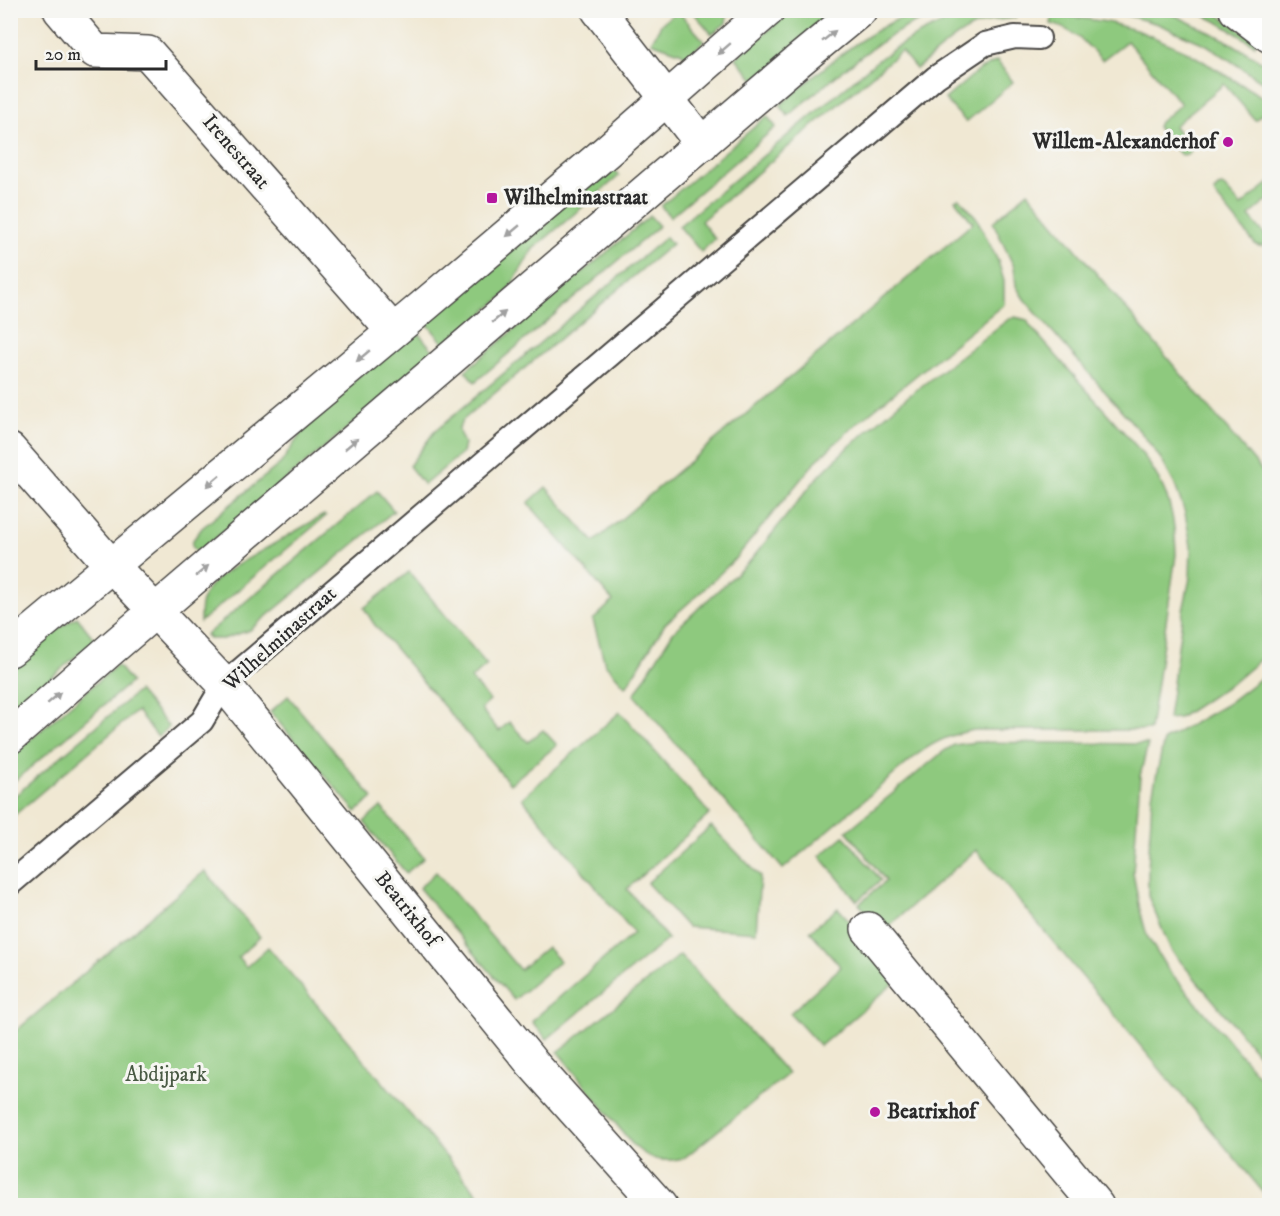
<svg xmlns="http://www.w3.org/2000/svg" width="1280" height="1216" font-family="'IM FELL DW Pica',serif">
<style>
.green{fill:#8ec97e;stroke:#5c7a54;stroke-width:1.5}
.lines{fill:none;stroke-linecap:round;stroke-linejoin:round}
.service-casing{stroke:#494744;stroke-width:26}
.minor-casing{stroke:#494744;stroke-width:36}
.tertiary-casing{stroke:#494744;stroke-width:36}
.service{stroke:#fff;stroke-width:22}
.minor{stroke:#fff;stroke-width:33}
.tertiary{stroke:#fff;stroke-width:33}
.oneway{fill:#a0a0a0}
.poi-dot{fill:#b5179e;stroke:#f6f6f2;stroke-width:2}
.labels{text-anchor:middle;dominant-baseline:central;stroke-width:6;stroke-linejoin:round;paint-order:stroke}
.poi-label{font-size:21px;font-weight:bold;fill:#2b2b2b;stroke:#f6f6f2;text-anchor:start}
.street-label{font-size:21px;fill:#2b2b2b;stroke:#f6f6f2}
.park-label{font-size:21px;fill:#495a44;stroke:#f6f6f2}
</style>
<rect width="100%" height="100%" fill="#f6f6f2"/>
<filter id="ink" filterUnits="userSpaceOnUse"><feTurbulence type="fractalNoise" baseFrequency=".0167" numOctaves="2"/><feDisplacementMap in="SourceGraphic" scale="12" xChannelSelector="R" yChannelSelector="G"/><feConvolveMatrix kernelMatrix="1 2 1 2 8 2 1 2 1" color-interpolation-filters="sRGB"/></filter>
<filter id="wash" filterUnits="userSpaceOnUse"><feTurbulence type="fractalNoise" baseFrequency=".008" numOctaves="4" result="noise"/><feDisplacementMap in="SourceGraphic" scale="24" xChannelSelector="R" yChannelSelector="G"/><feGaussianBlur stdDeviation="1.35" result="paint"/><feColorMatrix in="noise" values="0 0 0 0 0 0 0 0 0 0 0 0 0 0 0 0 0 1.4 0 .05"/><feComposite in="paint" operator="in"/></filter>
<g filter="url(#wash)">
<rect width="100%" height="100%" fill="#f0e8d3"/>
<g class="green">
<path d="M678 11 704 41 686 58 682 53 651 42 662 23Z"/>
<path d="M692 11H728L726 23 712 34Z"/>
<path d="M791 11H841L756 82 736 58Z"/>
<path d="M917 11H943C883 31 837 76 788 116L780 105C815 76 850 43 892 22 900 18 909 14 917 11Z"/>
<path d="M1017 11 1015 18C1006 19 996 19 987 22 960 29 938 52 916 69L901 51 701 221 715 239 701 252 679 226 878 60C921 29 962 10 1017 11Z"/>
<path d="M1111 11H1166L1226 40 1269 66V86L1207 45 1158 24Z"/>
<path d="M1194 11H1212L1255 39V45L1216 21Z"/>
<path d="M1053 14 1107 22 1139 31 1186 51 1269 101V108L1255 120 1224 84 1174 126 1190 147 1191 150 1189 154 1184 156 1180 154 1157 127 1158 124 1181 104 1127 41 1102 60C1087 44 1073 29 1051 24Z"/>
<path d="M997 61 1013 82 966 122 945 99 979 70Z"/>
<path d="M767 116 776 127 670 217 661 206Z"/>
<path d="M609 165 619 176 533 249 506 294 445 345 424 320Z"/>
<path d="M1269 183V199L1249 216 1266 236 1267 240 1265 245 1260 246 1256 245 1215 195 1214 192 1218 187 1222 186 1225 188 1241 206Z"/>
<path d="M1028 192 1269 479V652L1235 681 1179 718 1168 719 1183 611 1190 578 1191 546 1185 513 1175 485 1161 459 1143 435 1024 299 1016 286 1014 267 993 222Z"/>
<path d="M959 198 976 217 998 261 1004 281V304L855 425 815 462 736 558 703 590 665 624 626 687 605 664 593 620 613 601 528 503 546 487 594 542 973 223 955 200Z"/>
<path d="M650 216 659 226 475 382 465 371Z"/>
<path d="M666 237 672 244 463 420C455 430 461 435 464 444L462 453 424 485 409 466 434 432Z"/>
<path d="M1015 317 1027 320 1030 326 1137 447C1166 484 1175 508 1176 555L1150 730H974C952 734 935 741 918 754L783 869 634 695 673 632 751 560 816 479 843 452 902 401 963 354 1009 319Z"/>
<path d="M414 328 436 354 198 553 192 546 193 540 202 528 281 463 314 414Z"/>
<path d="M377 491 394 511 250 630 223 639H210L206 635Z"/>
<path d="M324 515 326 516 200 622C200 610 200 600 207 590 218 574 246 560 263 550 284 538 304 526 324 515Z"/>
<path d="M409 572 487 665 471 679 490 701 481 709 499 731 509 722 528 742 543 730 557 745 510 784 374 624 364 608Z"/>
<path d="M77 617 95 640 11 712 10 670C32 651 52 630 77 617Z"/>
<path d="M117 665 131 682 11 784V756Z"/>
<path d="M1269 672V1067L1171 950 1148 896V870L1152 796 1164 740 1227 704Z"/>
<path d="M138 691 169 727 158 737 137 711 11 818V799Z"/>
<path d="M288 696 373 798 356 812 270 712Z"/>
<path d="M620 712 710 814 627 889 668 939 547 1039 532 1022 534 1019 634 933 522 798Z"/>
<path d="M976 742 1148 744 1140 776 1133 873 1140 910 1147 936 1166 967 1269 1088V1199L976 850 883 931 859 904 886 881 847 831 944 751 954 745Z"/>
<path d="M381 807 424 858 406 873 364 822Z"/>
<path d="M711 826 760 876 756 932 687 927 647 883Z"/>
<path d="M844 836 881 880 857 901 820 856Z"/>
<path d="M205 871 260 937 238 957 246 967 268 947 487 1205H11V1035Z"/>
<path d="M436 872 520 970 547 947 560 961 514 1000 419 888Z"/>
<path d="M838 908 900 978 820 1046 790 1013 841 967 810 931Z"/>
<path d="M680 955 788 1074 684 1158C661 1163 651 1161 633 1145L558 1052Z"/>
</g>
</g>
<g filter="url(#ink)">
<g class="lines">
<g class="service-casing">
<path id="service" d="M10 884 202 721 224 684 936 77 985 44 1015 37 1039 38"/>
</g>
<g class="minor-casing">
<g id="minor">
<path d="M60 10 95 51 148 53 393 331"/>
<path d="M598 10 702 144"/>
<path d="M10 450 102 555 224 684 532 1063 660 1206"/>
<path d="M868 929 1097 1206"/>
</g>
</g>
<g class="tertiary-casing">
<g id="tertiary">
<path d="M1236 10 1270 36"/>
<path d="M10 650 413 315 606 152 768 10"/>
<path d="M10 737 111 649 798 61 860 10"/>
</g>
</g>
<use href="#service" class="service"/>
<use href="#minor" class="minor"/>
<use href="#tertiary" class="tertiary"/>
</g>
<defs><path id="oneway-solid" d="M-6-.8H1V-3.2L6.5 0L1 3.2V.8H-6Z" transform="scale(1.5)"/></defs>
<g class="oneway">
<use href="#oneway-solid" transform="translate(829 36) rotate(-39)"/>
<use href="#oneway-solid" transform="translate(724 49) rotate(139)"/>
<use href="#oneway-solid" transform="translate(513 231) rotate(140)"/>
<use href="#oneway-solid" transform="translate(499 317) rotate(-40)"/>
<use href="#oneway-solid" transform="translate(363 356) rotate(140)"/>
<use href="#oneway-solid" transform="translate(351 444) rotate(-40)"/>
<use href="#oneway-solid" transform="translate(213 481) rotate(140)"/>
<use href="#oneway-solid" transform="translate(202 571) rotate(-40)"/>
<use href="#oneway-solid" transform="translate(54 698) rotate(-41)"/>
</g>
</g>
<g class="poi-dot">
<circle cx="1228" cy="142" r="6"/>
<rect x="486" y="192" width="12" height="12" rx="3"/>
<circle cx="875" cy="1112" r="6"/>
</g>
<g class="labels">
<g class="poi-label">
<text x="1216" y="142" text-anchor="end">Willem-Alexanderhof</text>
<text x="504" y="198">Wilhelminastraat</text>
<text x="887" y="1112">Beatrixhof</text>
</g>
<g class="street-label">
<text transform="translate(236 152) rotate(49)">Irenestraat</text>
<text transform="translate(280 639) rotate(-42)">Wilhelminastraat</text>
<text transform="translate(407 909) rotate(51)">Beatrixhof</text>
</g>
<g class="park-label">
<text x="166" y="1075">Abdijpark</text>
</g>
</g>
<rect width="1280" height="1216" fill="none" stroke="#f6f6f2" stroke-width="36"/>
<path d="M36 60v9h130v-9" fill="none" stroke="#2b2b2b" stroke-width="3"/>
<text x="45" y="60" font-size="18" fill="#2b2b2b" stroke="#f6f6f2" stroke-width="4.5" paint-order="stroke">20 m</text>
</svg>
